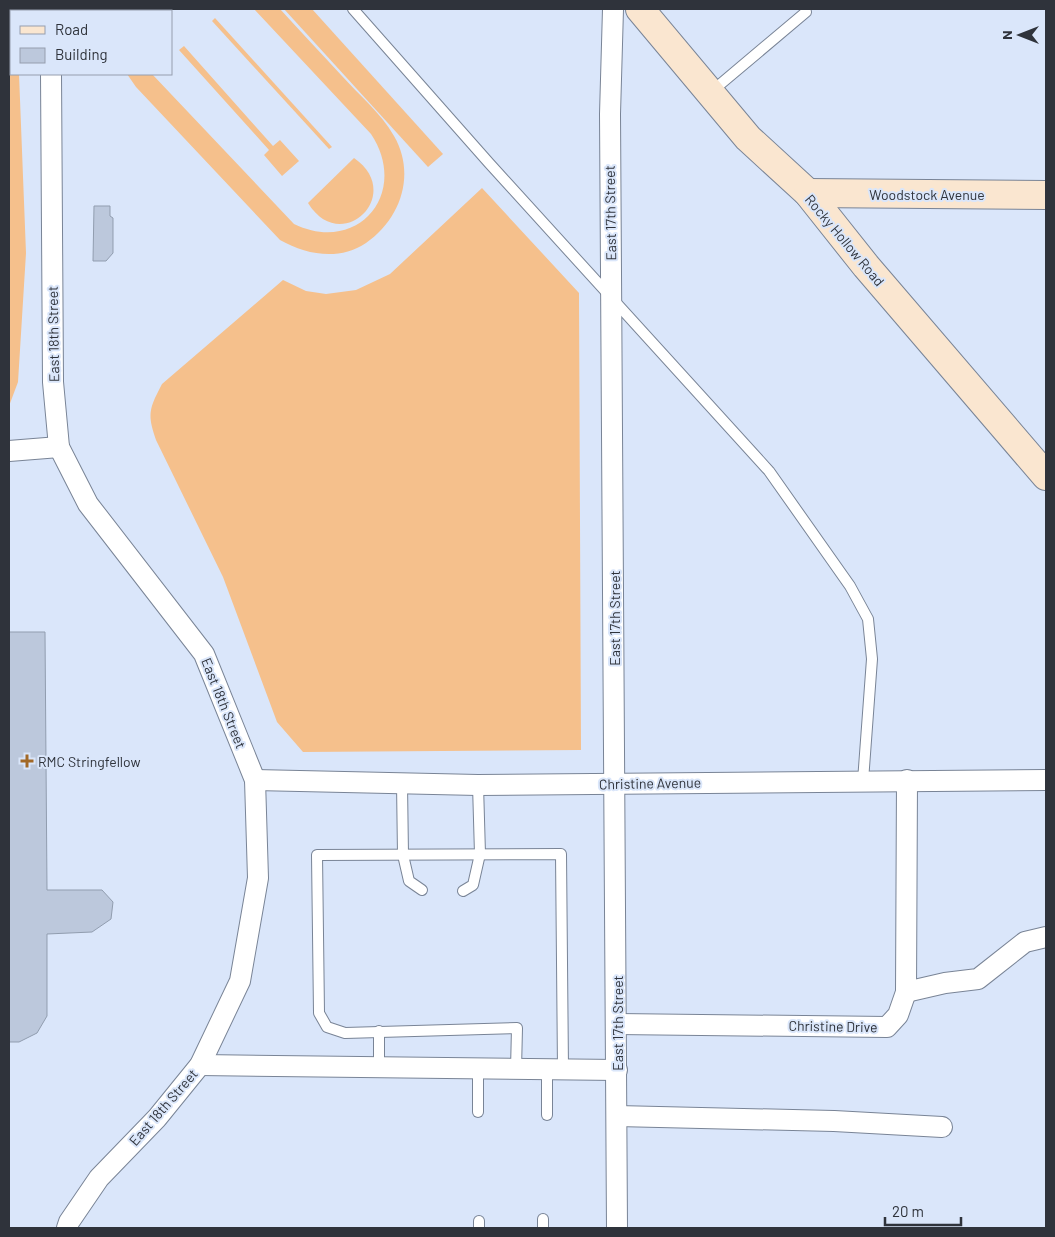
<svg xmlns="http://www.w3.org/2000/svg" width="1055" height="1237" font-family="Barlow,sans-serif">
<style>
.pitch{fill:#f5c08c}
.building{fill:#bcc8dc;stroke:#919daf}
.lines{fill:none;stroke-linecap:round;stroke-linejoin:round}
.lane-casing{stroke:#798496;stroke-width:12}
.street-casing{stroke:#798496;stroke-width:22}
.secondary-casing{stroke:#798496;stroke-width:30}
.lane{stroke:#fff;stroke-width:10}
.street{stroke:#fff;stroke-width:20}
.secondary{stroke:#fae6d0;stroke-width:28}
.poi-dot{fill:#a26928;stroke:#dae6fa;stroke-width:2}
.labels{text-anchor:middle;dominant-baseline:central;stroke-width:4;stroke-linejoin:round;paint-order:stroke}
.street-label{font-size:14px;fill:#2f333b;stroke:#dae6fa}
.poi-label{font-size:14px;fill:#2f333b;stroke:#dae6fa;text-anchor:start}
</style>
<rect width="100%" height="100%" fill="#dae6fa"/>
<g class="pitch">
<path d="M9 9H13V11H11V74H19L26 253 18 382 9 406Z"/>
<path d="M254 9H280C300 31 321 53 342 76 359 95 381 113 394 136 416 174 401 219 366 243 339 261 307 255 280 240L136 87 127 74H152L294 224C358 255 410 193 371 134Z"/>
<path d="M284 9H312L443 154 428 167Z"/>
<path d="M215 18 332 147 329 149 212 21Z"/>
<path d="M184 46 273 146 280 140 299 161 282 176 264 155 269 150 179 50Z"/>
<path d="M354 158C406 194 341 257 308 203Z"/>
<path d="M482 188 579 293 581 750 303 752 277 722 223 577 156 440C147 414 149 409 162 384L283 280 306 291 326 294 356 290 390 274Z"/>
</g>
<g class="building">
<path d="M94 206H110V216L113 218V253L106 261H93Z"/>
<path d="M9 632H45L47 890H102L113 902 111 919 92 932 47 934V1016L37 1033 19 1042H9Z"/>
</g>
<g class="lines">
<g class="lane-casing">
<g id="lane">
<path d="M353 9 489 163 769 471 850 586 868 619 872 659 863 781"/>
<path d="M711 92 806 12"/>
<path d="M402 784 403 855 409 881 422 890"/>
<path d="M463 891 473 885 480 854 478 785"/>
<path d="M379 1031V1067"/>
<path d="M516 1069 517 1028 345 1033 327 1027 319 1013 317 855 561 854 563 1069"/>
<path d="M547 1069V1115"/>
<path d="M478 1112V1068"/>
<path d="M543 1219V1228"/>
<path d="M479 1221V1228"/>
</g>
</g>
<g class="street-casing">
<g id="street">
<path d="M50 9V11"/>
<path d="M613 9 610 114 617 1228"/>
<path d="M51 74 53 382 59 447 88 504 204 654 255 780 258 878 240 981 200 1065 157 1118 99 1178 69 1222 67 1228"/>
<path d="M9 451 59 447"/>
<path d="M255 780 478 785 1046 780"/>
<path d="M906 992 945 983 978 979 1025 942 1046 937"/>
<path d="M617 1024 887 1027 898 1015 906 992 907 780"/>
<path d="M200 1065 617 1070"/>
<path d="M617 1116 834 1121 942 1127"/>
</g>
</g>
<g class="secondary-casing">
<g id="secondary">
<path d="M640 9 748 138 808 193 866 266 1046 476"/>
<path d="M808 193 1046 195"/>
</g>
</g>
<use href="#lane" class="lane"/>
<use href="#street" class="street"/>
<use href="#secondary" class="secondary"/>
</g>
<path class="poi-dot" d="M24.5 753.5h5v5h5v5h-5v5h-5v-5h-5v-5h5z"/>
<g class="labels">
<g class="street-label">
<text x="927" y="194">Woodstock Avenue</text>
<text transform="translate(610 213) rotate(-91)">East 17th Street</text>
<text transform="translate(845 240) rotate(50)">Rocky Hollow Road</text>
<text transform="translate(53 334) rotate(-91)">East 18th Street</text>
<text transform="translate(614 618) rotate(-90)">East 17th Street</text>
<text transform="translate(224 703) rotate(68)">East 18th Street</text>
<text transform="translate(650 783) rotate(-1)">Christine Avenue</text>
<text transform="translate(617 1023) rotate(-90)">East 17th Street</text>
<text transform="translate(833 1026) rotate(1)">Christine Drive</text>
<text transform="translate(163 1107) rotate(-49)">East 18th Street</text>
</g>
<g class="poi-label">
<text x="38" y="761">RMC Stringfellow</text>
</g>
</g>
<rect width="1055" height="1237" fill="none" stroke="#2f333b" stroke-width="20"/>
<rect x="10" y="10" width="162" height="65" fill="#dae6fa" stroke="#969eae"/>
<rect x="20" y="26" width="25" height="8" fill="#fae6d0" stroke="#969eae"/>
<text x="55" y="35" font-size="15" fill="#2f333b">Road</text>
<rect x="20" y="48" width="25" height="15" fill="#bcc8dc" stroke="#969eae"/>
<text x="55" y="60" font-size="15" fill="#2f333b">Building</text>
<g transform="translate(1020 35) rotate(270)" stroke="#dae6fa" stroke-width="4" paint-order="stroke">
<path d="M0-4L9 19L0 12L-9 19Z" fill="#2f333b"/>
<text y="-8" font-size="14" font-weight="bold" text-anchor="middle" fill="#2f333b">N</text>
</g>
<path d="M885 1217v8h76v-8" fill="none" stroke="#2f333b" stroke-width="2.5"/>
<text x="892" y="1217" font-size="15" fill="#2f333b" stroke="#dae6fa" stroke-width="4" paint-order="stroke">20 m</text>
</svg>
